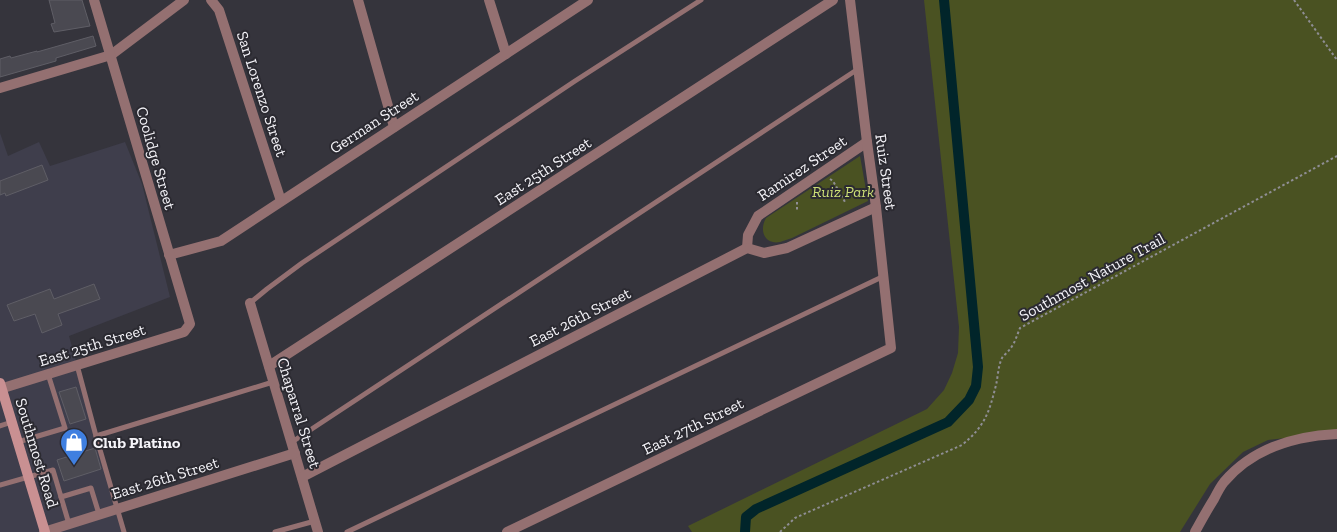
<svg xmlns="http://www.w3.org/2000/svg" width="1337" height="532" font-family="'Zilla Slab',serif">
<style>
.built{fill:#3f3e4c}
.green{fill:#4a5222}
.lines{fill:none;stroke-linecap:round;stroke-linejoin:round}
.canal{stroke:#01252a;stroke-width:10}
.building{fill:#4a4951;stroke:#5f5e66}
.path{stroke:#8f8e94;stroke-width:2;stroke-dasharray:2.5 2.5;stroke-linecap:butt}
.service{stroke:#947071;stroke-width:5}
.minor{stroke:#947071;stroke-width:10}
.tertiary{stroke:#947071;stroke-width:10}
.secondary{stroke:#c99092;stroke-width:10}
.labels{text-anchor:middle;dominant-baseline:central;stroke-width:4;stroke-linejoin:round;paint-order:stroke}
.street-label{font-size:16px;fill:#f5f4f9;stroke:#2b2a31}
.park-label{font-size:16px;font-style:italic;fill:#ccdf76;stroke:#2b2a31}
.poi-label{font-size:16px;font-weight:bold;fill:#f5f4f9;stroke:#2b2a31;text-anchor:start}
</style>
<rect width="100%" height="100%" fill="#35343c"/>
<path class="built" d="M0 133 8 156 39 142 50 166 125 142 142 184 170 297 69 336 123 532H0Z"/>
<g class="green">
<path d="M924 0H1337V432L1268 440 1243 452 1210 484 1180 532H692L688 526 927 409 944 390 952 373 958 353 959 327Z"/>
<path d="M860 156 868 201 792 238C788 239 784 241 780 242 764 245 759 230 766 218Z"/>
</g>
<g class="lines">
<path class="canal" d="M745 532 746 517 756 509 948 422 969 400 976 386 978 367 944 0"/>
</g>
<g class="building">
<path d="M49 0H82L90 26 54 32 51 24 55 23Z"/>
<path d="M93 36 96 46 56 58V61L0 77V59L10 56 11 58 37 51V52Z"/>
<path d="M42 165 48 180 6 196 5 193 0 195V181Z"/>
<path d="M94 284 100 299 58 314 62 325 42 333 35 314 14 321 7 305 50 289 54 299Z"/>
<path d="M76 387 86 419 70 424 59 392Z"/>
<path d="M95 448 101 469 64 481 57 460Z"/>
</g>
<g class="lines">
<g class="path">
<path d="M1294 0 1337 60"/>
<path d="M830 179 833 181 845 202"/>
<path d="M797 202V210"/>
<path d="M780 532 795 518 962 445C985 426 989 413 996 385 998 377 998 366 1002 358 1004 355 1008 352 1010 349 1015 343 1017 335 1020 328L1337 156"/>
</g>
<g class="service">
<path d="M250 303 267 289 302 263 575 81 701 0"/>
<path d="M77 365 96 436 273 382"/>
<path d="M0 426 12 422"/>
<path d="M96 436 124 532"/>
<path d="M18 442 65 428 48 374"/>
<path d="M292 442 858 69"/>
<path d="M0 485 53 470 61 497 91 488 99 514"/>
<path d="M61 497 69 524"/>
<path d="M275 532 315 521"/>
<path d="M347 532 884 276"/>
</g>
<g class="minor">
<path d="M211 0 219 10 281 201"/>
<path d="M358 0 394 127"/>
<path d="M489 0 506 54"/>
<path d="M0 88 111 55 184 0"/>
<path d="M747 248 748 235 758 216 867 142"/>
<path d="M169 255 221 241 588 0"/>
<path d="M250 303 318 532"/>
<path d="M269 366 833 0"/>
<path d="M0 389 184 332 190 324 94 0"/>
<path d="M302 477 747 248 764 253 787 248 876 207"/>
<path d="M44 532 295 453"/>
<path d="M507 532 891 348 876 207 867 142 850 0"/>
</g>
<path class="tertiary" d="M1195 532C1201 521 1207 510 1214 499 1217 493 1220 487 1224 482 1253 448 1294 436 1337 434"/>
<path class="secondary" d="M0 383 45 532"/>
</g>
<defs>
<g id="shop-pin" transform="scale(1.4375)"><path d="M0 17L-7.5 6A9.5 9.5 0 1 1 7.5 6Z" fill="#3f7fe0" stroke="#2b2a31"/><path d="M-5-2.5h2.3a2.7 3.5 0 0 1 5.4 0H5L5.5 6h-11ZM-1.5-2.5h3a1.5 2.3 0 0 0-3 0Z" fill="#fff"/></g>
</defs>
<g fill-rule="evenodd">
<use href="#shop-pin" x="74" y="442"/>
</g>
<g class="labels">
<g class="street-label">
<text transform="translate(262 94) rotate(72)">San Lorenzo Street</text>
<text transform="translate(374 122) rotate(-33)">German Street</text>
<text transform="translate(156 158) rotate(74)">Coolidge Street</text>
<text transform="translate(802 168) rotate(-34)">Ramirez Street</text>
<text transform="translate(543 171) rotate(-33)">East 25th Street</text>
<text transform="translate(886 172) rotate(82)">Ruiz Street</text>
<text transform="translate(1092 277) rotate(-29)">Southmost Nature Trail</text>
<text transform="translate(580 317) rotate(-27)">East 26th Street</text>
<text transform="translate(92 345) rotate(-17)">East 25th Street</text>
<text transform="translate(299 413) rotate(73)">Chaparral Street</text>
<text transform="translate(693 426) rotate(-26)">East 27th Street</text>
<text transform="translate(37 453) rotate(73)">Southmost Road</text>
<text transform="translate(165 478) rotate(-17)">East 26th Street</text>
</g>
<g class="park-label">
<text x="843" y="191">Ruiz Park</text>
</g>
<g class="poi-label">
<text x="93" y="442">Club Platino</text>
</g>
</g>
</svg>
